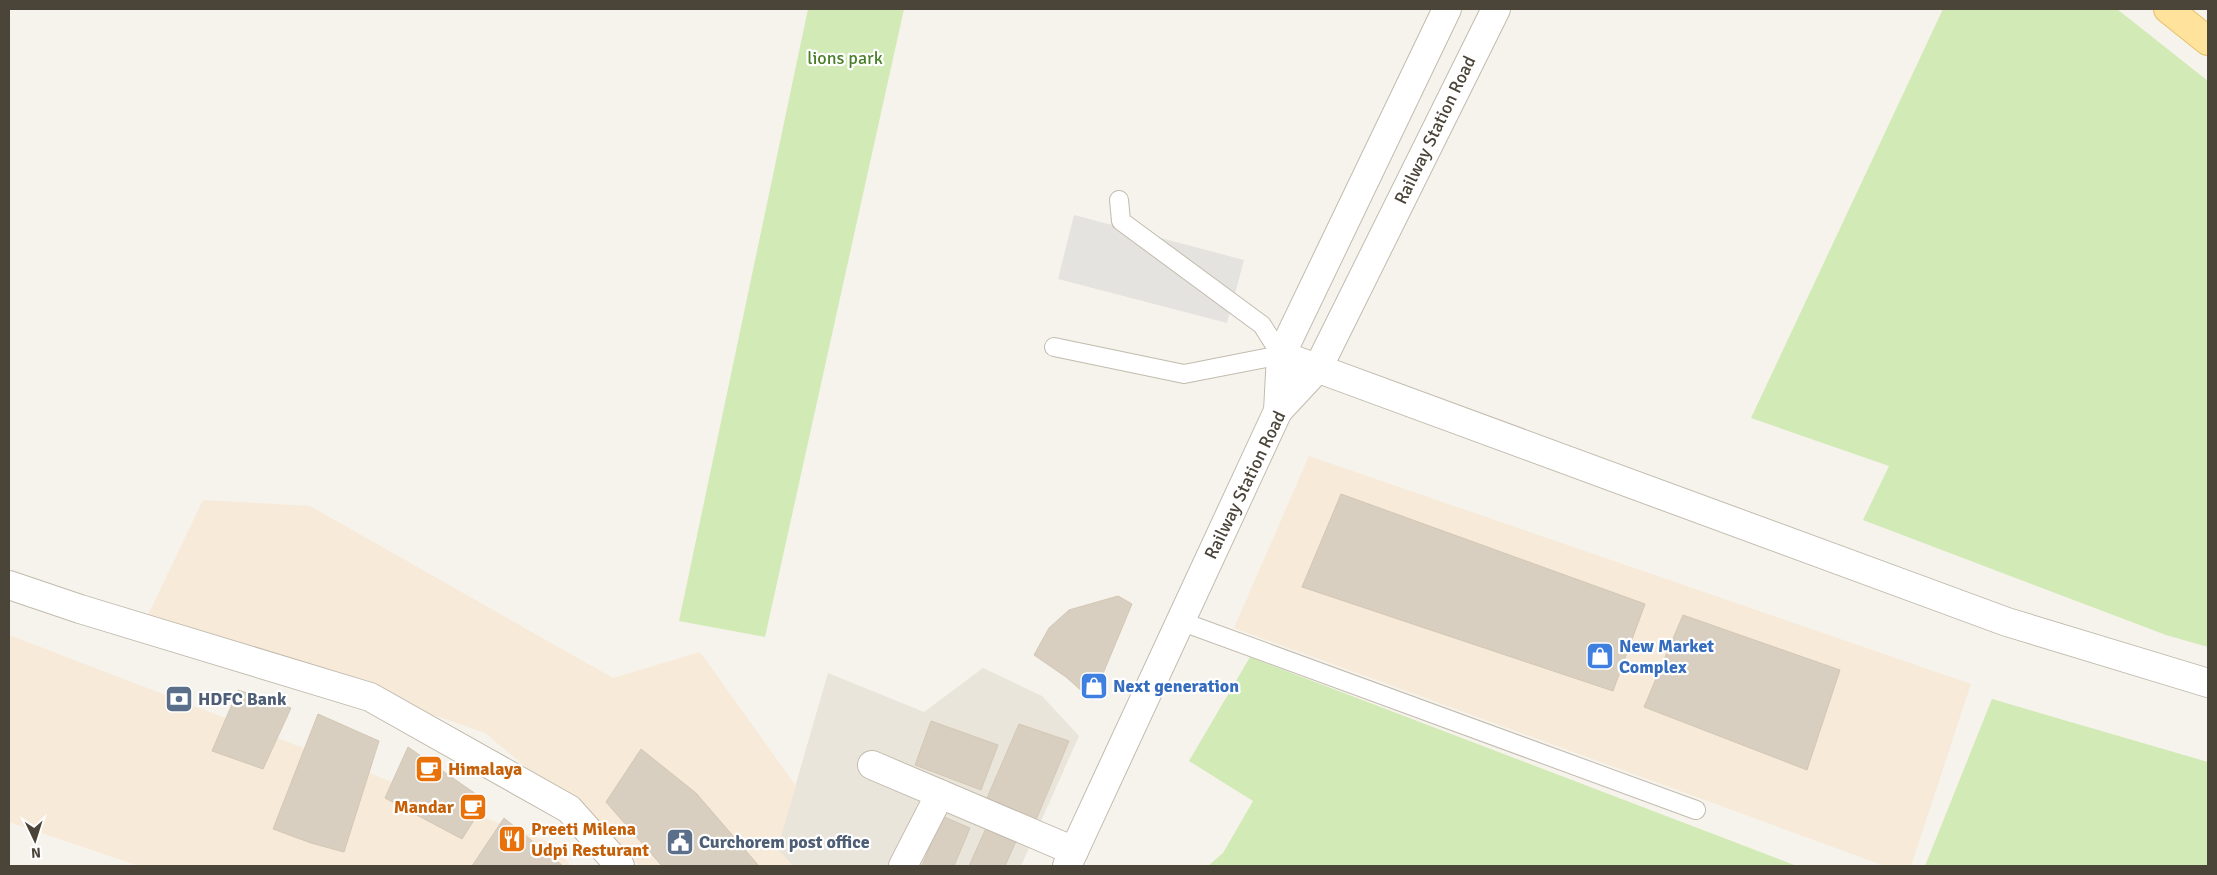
<svg xmlns="http://www.w3.org/2000/svg" width="2217" height="875" font-family="Signika,sans-serif">
<style>
.residential{fill:#eae5da}
.commercial{fill:#f7ead8}
.green{fill:#d2eab5}
.parking{fill:#e5e3e0}
.building{fill:#d8cfc1;stroke:#d3c7b4}
.lines{fill:none;stroke-linecap:round;stroke-linejoin:round}
.service-casing{stroke:#c2bbae;stroke-width:20}
.minor-casing{stroke:#c2bbae;stroke-width:30}
.tertiary-casing{stroke:#c2bbae;stroke-width:30}
.primary-casing{stroke:#e6c16a;stroke-width:30}
.service{stroke:#fff;stroke-width:18}
.minor{stroke:#fff;stroke-width:28}
.tertiary{stroke:#fff;stroke-width:28}
.primary{stroke:#ffe39c;stroke-width:28}
.labels{text-anchor:middle;dominant-baseline:central;stroke-width:4.5;stroke-linejoin:round;paint-order:stroke}
.park-label{font-size:18px;fill:#4a7f2a;stroke:#fff}
.street-label{font-size:18px;fill:#4b4439;stroke:#fff}
.shop-label{font-size:18px;font-weight:bold;fill:#366cbe;stroke:#fff;text-anchor:start}
.service-label{font-size:18px;font-weight:bold;fill:#4e5e75;stroke:#fff;text-anchor:start}
.food-label{font-size:18px;font-weight:bold;fill:#c56008;stroke:#fff;text-anchor:start}
</style>
<rect width="100%" height="100%" fill="#f6f3ec"/>
<path class="residential" d="M983 668 1042 696 1079 736 1021 866H793L777 849 828 673 924 712Z"/>
<g class="commercial">
<path d="M1309 456 1971 684 1911 866H1885L1234 628Z"/>
<path d="M203 500 310 506 613 678 700 652 796 786 777 849 793 866H639L625 850 485 733 148 615Z"/>
<path d="M9 635 554 844 571 866H139L9 822Z"/>
</g>
<g class="green">
<path d="M808 9H904L765 637 679 621Z"/>
<path d="M1943 9H2117L2208 81V647L2166 635 1863 520 1889 466 1751 418Z"/>
<path d="M1250 657 1797 866H1208L1223 853 1253 801 1189 761Z"/>
<path d="M1992 699 2208 762V866H1925Z"/>
</g>
<path class="parking" d="M1074 215 1244 260 1227 323 1058 279Z"/>
<g class="building">
<path d="M1341 494 1645 604 1613 691 1302 587Z"/>
<path d="M1118 596 1132 604 1092 700 1066 677 1034 655 1049 628 1069 610Z"/>
<path d="M1683 615 1840 670 1807 770 1644 707Z"/>
<path d="M238 690 291 708 263 769 212 751Z"/>
<path d="M318 714 379 741 344 852 311 843 273 829Z"/>
<path d="M931 721 998 745 981 790 915 765Z"/>
<path d="M1019 724 1069 741 1036 820 987 798Z"/>
<path d="M408 747 486 801 462 839 385 798Z"/>
<path d="M641 749 696 793 759 866H662L606 802Z"/>
<path d="M942 816 970 828 954 866H922Z"/>
<path d="M504 818 563 866H472Z"/>
<path d="M987 826 1017 839 1005 866H969Z"/>
</g>
<g class="lines">
<g class="service-casing">
<g id="service">
<path d="M1054 347 1184 374 1281 355 1262 325 1121 221 1119 200"/>
<path d="M1180 621 1696 810"/>
</g>
</g>
<g class="minor-casing">
<g id="minor">
<path d="M1281 355 2007 622 2208 683"/>
<path d="M872 765 1074 851"/>
<path d="M903 866 940 794"/>
</g>
</g>
<g class="tertiary-casing">
<g id="tertiary">
<path d="M1278 411 1281 355 1447 9"/>
<path d="M9 585 80 609 370 697 569 809 620 866"/>
<path d="M1067 866 1278 411 1318 368 1496 9"/>
</g>
</g>
<g class="primary-casing">
<path id="primary" d="M2168 9 2208 41"/>
</g>
<use href="#service" class="service"/>
<use href="#minor" class="minor"/>
<use href="#tertiary" class="tertiary"/>
<use href="#primary" class="primary"/>
</g>
<defs>
<g id="shop-square" transform="scale(1.4375)"><rect x="-9" y="-9" width="18" height="18" rx="4" fill="#3f7fe0" stroke="#fff"/><path d="M-5-2.5h2.3a2.7 3.5 0 0 1 5.4 0H5L5.5 6h-11ZM-1.5-2.5h3a1.5 2.3 0 0 0-3 0Z" fill="#fff"/></g>
<g id="bank-square" transform="scale(1.4375)"><rect x="-9" y="-9" width="18" height="18" rx="4" fill="#5c6f8a" stroke="#fff"/><path d="M-6-4H6V4H-6ZM0-2.3a2.3 2.3 0 1 0 0 4.6a2.3 2.3 0 1 0 0-4.6Z" fill="#fff"/></g>
<g id="cafe-square" transform="scale(1.4375)"><rect x="-9" y="-9" width="18" height="18" rx="4" fill="#e8710a" stroke="#fff"/><path d="M-5.5-4.5H6V0H3Q3 3.5 0 3.5H-2.5Q-5.5 3.5-5.5 0ZM3-3.2v2h1.7v-2ZM-6 4.5H4V6H-6Z" fill="#fff"/></g>
<g id="restaurant-square" transform="scale(1.4375)"><rect x="-9" y="-9" width="18" height="18" rx="4" fill="#e8710a" stroke="#fff"/><path d="M-5-6h1v4h1v-4h1v4h1v-4h1v5L-1.5 .5V6h-2V.5L-5-1ZM5-6V6H3V1.5H1.5Q1.5-4 5-6Z" fill="#fff"/></g>
<g id="civic-square" transform="scale(1.4375)"><rect x="-9" y="-9" width="18" height="18" rx="4" fill="#5c6f8a" stroke="#fff"/><path d="M-.6-6.5H3V-4.5H.6V-3L4-1V1h2V6H-6V1h2V-1L-.6-3ZM-1.2 2.5V6h2.4V2.5Z" fill="#fff"/></g>
</defs>
<g fill-rule="evenodd">
<use href="#shop-square" x="1600" y="656"/>
<use href="#shop-square" x="1094" y="686"/>
<use href="#bank-square" x="179" y="699"/>
<use href="#cafe-square" x="429" y="769"/>
<use href="#cafe-square" x="473" y="807"/>
<use href="#restaurant-square" x="512" y="839"/>
<use href="#civic-square" x="680" y="842"/>
</g>
<g class="labels">
<g class="park-label">
<text x="845" y="58">lions park</text>
</g>
<g class="street-label">
<text transform="translate(1435 130) rotate(-64)">Railway Station Road</text>
<text transform="translate(1245 485) rotate(-64)">Railway Station Road</text>
</g>
<g class="shop-label">
<text x="1619" y="646">New Market<tspan x="1619" dy="21">Complex</tspan></text>
<text x="1113" y="686">Next generation</text>
</g>
<g class="service-label">
<text x="198" y="699">HDFC Bank</text>
<text x="699" y="842">Curchorem post office</text>
</g>
<g class="food-label">
<text x="448" y="769">Himalaya</text>
<text x="454" y="807" text-anchor="end">Mandar</text>
<text x="531" y="829">Preeti Milena<tspan x="531" dy="21">Udpi Resturant</tspan></text>
</g>
</g>
<rect width="2217" height="875" fill="none" stroke="#4b4439" stroke-width="20"/>
<g transform="translate(35 840) rotate(176)" stroke="#ffffff" stroke-width="4" paint-order="stroke">
<path d="M0-4L9 19L0 12L-9 19Z" fill="#4b4439"/>
<text y="-8" font-size="14" font-weight="bold" text-anchor="middle" fill="#4b4439">N</text>
</g>
</svg>
